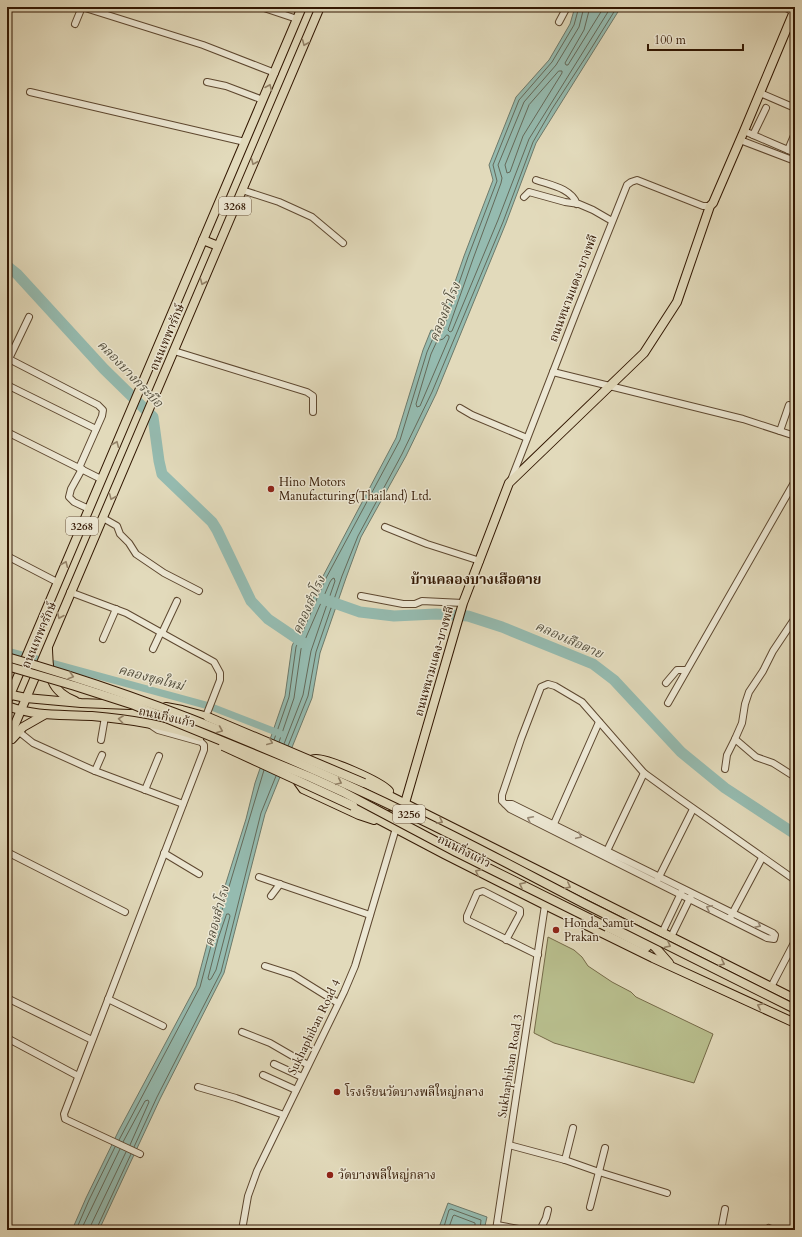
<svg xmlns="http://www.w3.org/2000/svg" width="802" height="1237" font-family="Cardo,'Noto Serif Thai',serif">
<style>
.green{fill:#b8be8d;stroke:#756a48}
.water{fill:#95bbb0;stroke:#6d796a}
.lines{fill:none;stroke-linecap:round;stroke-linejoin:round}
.shore{stroke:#646959;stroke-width:1}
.canal{stroke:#95bbb0;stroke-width:7}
.river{stroke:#95bbb0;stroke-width:11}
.minor-casing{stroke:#5e4830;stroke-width:8}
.major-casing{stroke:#321702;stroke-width:10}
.minor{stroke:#ece7d3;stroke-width:6}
.major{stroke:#e2dabb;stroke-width:8}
.major-bridge-casing{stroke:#321702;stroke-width:10;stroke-linecap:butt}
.major-bridge{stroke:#e2dabb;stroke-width:8}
.oneway{stroke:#938268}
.oneway2{stroke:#988975}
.poi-dot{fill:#8f2418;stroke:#ece7d3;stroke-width:1.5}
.labels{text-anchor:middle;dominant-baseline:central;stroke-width:3;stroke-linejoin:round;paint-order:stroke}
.shield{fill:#ece7d3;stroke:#6a5541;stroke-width:1}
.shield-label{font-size:11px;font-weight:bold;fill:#321702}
.street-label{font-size:12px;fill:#321702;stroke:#ece7d3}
.poi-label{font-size:12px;fill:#321702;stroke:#ece7d3;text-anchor:start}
.water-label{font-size:13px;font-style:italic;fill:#55503f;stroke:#ece7d3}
.quarter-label{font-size:14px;font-weight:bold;fill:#321702;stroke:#ece7d3}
</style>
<rect width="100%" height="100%" fill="#e2dabb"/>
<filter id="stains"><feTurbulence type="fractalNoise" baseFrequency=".005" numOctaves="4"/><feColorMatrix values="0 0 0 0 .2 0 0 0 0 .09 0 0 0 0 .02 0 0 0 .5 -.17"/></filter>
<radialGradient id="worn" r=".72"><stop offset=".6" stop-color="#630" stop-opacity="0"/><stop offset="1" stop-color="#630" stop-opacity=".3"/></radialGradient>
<path class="green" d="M548 937 574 950 582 957 588 966 612 982 631 992 636 997 713 1034 694 1083 554 1043 534 1033Z"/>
<g class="water">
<path d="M575 7H621L536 143 506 223 436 394 406 456 361 537 346 578 320 653 312 698 265 814 224 973 160 1099 99 1230H72L86 1198 119 1130 196 986 209 937 246 819 255 783 285 696 292 646 322 578 396 438 423 350 431 330 438 331 464 256 493 180 489 165 516 97 549 60 570 24Z"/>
<path d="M448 1203 487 1217 484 1230H438Z"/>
</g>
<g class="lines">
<g class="shore">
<path d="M584 7 579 27 556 65 524 102 498 165 502 178 501 183 473 259 448 330 450 332 452 331 498 220 529 139 611 7"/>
<path d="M590 7 584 30 565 63 566 65H568L604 7"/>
<path d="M559 71H562V73L523 136 510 172 507 173 505 165 529 105Z"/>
<path d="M447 335 449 336V338L420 406 417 407 416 404 431 354 437 341 443 339Z"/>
<path d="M274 740 289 697 296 647 325 580 400 440 427 352 434 336 440 335 442 332 468 257 497 181 493 165 519 100 552 62 574 25 579 7"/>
<path d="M279 742 294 698 301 649 330 582 332 579 334 578 335 581 311 651 303 695 284 744"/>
<path d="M288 746 308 696 316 652 342 576 358 536 402 454 432 392 503 222 533 142 552 109 589 52 617 7"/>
<path d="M227 914H229L230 916 216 970 211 979 209 980 208 978 218 939Z"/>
<path d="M119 1140 200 987 213 938 222 910 264 770"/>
<path d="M123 1142 145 1101 148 1100 149 1102 130 1145"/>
<path d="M134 1147 157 1097 221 972 261 813 276 776"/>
<path d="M76 1230 89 1200 115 1147"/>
<path d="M81 1230 120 1149"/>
<path d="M91 1230V1225L126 1152"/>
<path d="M96 1230 131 1154"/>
<path d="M443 1230 449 1210 451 1209 481 1220 480 1230"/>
<path d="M448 1230 453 1216 454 1215 475 1223V1230"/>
</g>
<path class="canal" d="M7 651 209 706 281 734"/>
<g class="river">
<path d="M7 266 17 274 104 369 153 417 159 461 162 474 212 522 217 530 251 601 268 619 305 644"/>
<path d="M323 599 360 612 394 616 436 614 468 616 502 627 593 664 614 680 681 752 725 788 795 834"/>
</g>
<g class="minor-casing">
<g id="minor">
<path d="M82 7 203 45 275 73"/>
<path d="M261 7 297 19"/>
<path d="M784 7 794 12"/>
<path d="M559 22 567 7"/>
<path d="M75 24 82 7"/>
<path d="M207 82 226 86 263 100"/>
<path d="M30 92 245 142"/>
<path d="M760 93 795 108"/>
<path d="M744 131 795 153"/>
<path d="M753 135 766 108"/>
<path d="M740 140 795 161"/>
<path d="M788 150 795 133"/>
<path d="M536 180C550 185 571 188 577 204"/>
<path d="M242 190 279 202 312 217 343 243"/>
<path d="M524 197 529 192 565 202 579 204 593 210 612 221"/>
<path d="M174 351 307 392 313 396V412"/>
<path d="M9 359 98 405 103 410 102 416 79 468"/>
<path d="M7 363 29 317"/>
<path d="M553 372 743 419 795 436"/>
<path d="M7 385 96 429"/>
<path d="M460 408 472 415 527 438"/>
<path d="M780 431 789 405"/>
<path d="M7 432 101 479"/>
<path d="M82 469 71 489 69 497 74 502 89 509"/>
<path d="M511 480 577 310 627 185 631 182 637 180 703 206H710"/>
<path d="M103 518 117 526 120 534 129 543 136 554 164 573 199 591"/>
<path d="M385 527 427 544 480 561"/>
<path d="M7 556 57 582"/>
<path d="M70 592 126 613 214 662 220 673V680L206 716"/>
<path d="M361 596 403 604H415L422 601 463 603"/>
<path d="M795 618 773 651 763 671 749 692 745 704 742 723 735 739 756 757 773 763 795 777"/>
<path d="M162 633 177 601"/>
<path d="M103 639 116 609"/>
<path d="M153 649 161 632"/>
<path d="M666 683 677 670H686"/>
<path d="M668 703 795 481"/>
<path d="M18 731 33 743 95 771 183 804"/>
<path d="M101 740 105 717"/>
<path d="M725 769 727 755 735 739"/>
<path d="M95 771 102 755"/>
<path d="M145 790 159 756"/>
<path d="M505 804H512L773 933 775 935 774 939 767 938 510 809 502 801V795L521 739 541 687 548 684 555 686 582 702 644 773 677 797 795 880"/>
<path d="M553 826 599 722"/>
<path d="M7 852 125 912"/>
<path d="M164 853 199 874"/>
<path d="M606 853 644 773"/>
<path d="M259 877 370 915"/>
<path d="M658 879 693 809"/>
<path d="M271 896 280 884"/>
<path d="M731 916 762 858"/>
<path d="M662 933 682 891"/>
<path d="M671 937 691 896"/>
<path d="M506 940 520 914V910L483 891 477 893 467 916V920L538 955"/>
<path d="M265 966 293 975 338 1003"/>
<path d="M771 987 795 941"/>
<path d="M7 998 92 1040"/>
<path d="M108 999 163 1026"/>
<path d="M242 1032 270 1043 308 1065"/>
<path d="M7 1038 78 1076"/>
<path d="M274 1064 302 1077"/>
<path d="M263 1075 296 1090"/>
<path d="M198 1087 236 1098 284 1115"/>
<path d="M509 1145 565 1160 599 1172 667 1193"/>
<path d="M140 1154 65 1119 64 1114 204 750V745L201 742 158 730 149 724"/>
<path d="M565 1160 573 1128"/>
<path d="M590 1207 605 1148"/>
<path d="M497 1225 524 1230"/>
<path d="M242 1230 248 1196 257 1171 344 992 355 966 396 828"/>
<path d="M496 1230 545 905"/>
<path d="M540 1230 546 1218 548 1210"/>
<path d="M721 1230 725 1209"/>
<path d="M768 1230 769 1228"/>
</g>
</g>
<g class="major-casing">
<g id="major">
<path d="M203 240 218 246"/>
<path d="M48 649C49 673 48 690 75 701"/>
<path d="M7 694 26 698 81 703 130 705"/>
<path d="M7 702 302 7"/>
<path d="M7 706C38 717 60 714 92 716 129 719 165 725 200 737"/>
<path d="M166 707 182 710 208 717"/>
<path d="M12 739 23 727 44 715"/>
<path d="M7 743 320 7"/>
<path d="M364 783 795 999"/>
<path d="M405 803 463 603 509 483 644 353 677 302 710 206 713 203 744 131 795 9"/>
<path d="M353 806 444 854 545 905 653 958 795 1023"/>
<path d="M386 815 402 816 640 937 655 947 669 963"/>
<path d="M374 820 359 815 303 789 298 782 307 762C310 760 312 759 316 759 329 759 380 781 389 791"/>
<path d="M607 927 647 947"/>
</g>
</g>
<use href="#minor" class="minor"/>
<use href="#major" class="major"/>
<g class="major-bridge-casing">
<g id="major-bridge">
<path d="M7 657C146 696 281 752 411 815 470 843 527 874 585 904 655 939 725 974 795 1009"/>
<path d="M7 666 75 686 134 705 310 777 343 792 456 852 607 927"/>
<path d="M208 717 364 783"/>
<path d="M223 746 353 806"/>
</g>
</g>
<use href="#major-bridge" class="major-bridge"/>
</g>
<defs><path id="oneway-chevron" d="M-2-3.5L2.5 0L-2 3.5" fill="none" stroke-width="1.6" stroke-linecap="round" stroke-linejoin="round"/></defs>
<g class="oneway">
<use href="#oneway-chevron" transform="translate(305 43) rotate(113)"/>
<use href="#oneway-chevron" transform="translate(269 87) rotate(-67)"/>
<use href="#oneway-chevron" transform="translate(254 162) rotate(113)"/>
<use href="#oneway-chevron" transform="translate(203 282) rotate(113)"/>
<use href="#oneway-chevron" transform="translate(116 444) rotate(-67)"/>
<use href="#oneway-chevron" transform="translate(112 497) rotate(113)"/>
<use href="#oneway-chevron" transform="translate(65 564) rotate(-67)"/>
<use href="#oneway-chevron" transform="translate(60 616) rotate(113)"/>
<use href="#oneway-chevron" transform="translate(71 676) rotate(16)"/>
<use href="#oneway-chevron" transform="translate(121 719) rotate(-173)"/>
<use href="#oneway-chevron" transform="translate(220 730) rotate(23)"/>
<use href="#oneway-chevron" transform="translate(270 742) rotate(23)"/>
<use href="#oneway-chevron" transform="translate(339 782) rotate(25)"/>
<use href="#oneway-chevron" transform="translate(440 821) rotate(27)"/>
<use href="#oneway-chevron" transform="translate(478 872) rotate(-153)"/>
<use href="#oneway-chevron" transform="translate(522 885) rotate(-154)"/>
<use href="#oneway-chevron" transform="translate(568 886) rotate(27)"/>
<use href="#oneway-chevron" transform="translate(668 945) rotate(27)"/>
<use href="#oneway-chevron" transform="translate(722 963) rotate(26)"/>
<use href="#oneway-chevron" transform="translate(760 1006) rotate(-155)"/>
</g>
<g class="oneway2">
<use href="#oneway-chevron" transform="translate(530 819) rotate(-153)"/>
<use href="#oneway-chevron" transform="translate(579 836) rotate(25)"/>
<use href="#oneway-chevron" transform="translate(709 908) rotate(-153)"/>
<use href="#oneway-chevron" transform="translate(758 925) rotate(26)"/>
</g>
<g class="poi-dot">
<circle cx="271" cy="489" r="4"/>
<circle cx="556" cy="930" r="4"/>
<circle cx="337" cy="1092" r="4"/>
<circle cx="330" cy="1175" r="4"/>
</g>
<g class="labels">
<g class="shield">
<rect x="219" y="197" width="32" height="18" rx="3"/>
<rect x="66" y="517" width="32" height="18" rx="3"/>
<rect x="393" y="805" width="32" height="18" rx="3"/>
</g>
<g class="shield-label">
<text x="235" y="206">3268</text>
<text x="82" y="526">3268</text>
<text x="409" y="814">3256</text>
</g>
<g class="street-label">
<text transform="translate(573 288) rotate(-69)">ถนนหนามแดง-บางพลี</text>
<text transform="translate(167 337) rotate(-67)">ถนนเทพารักษ์</text>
<text transform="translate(39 635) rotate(-67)">ถนนเทพารักษ์</text>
<text transform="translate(434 661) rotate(-74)">ถนนหนามแดง-บางพลี</text>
<text transform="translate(167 717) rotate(13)">ถนนกิ่งแก้ว</text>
<text transform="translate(464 851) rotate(27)">ถนนกิ่งแก้ว</text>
<text transform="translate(314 1027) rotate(-64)">Sukhaphiban Road 4</text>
<text transform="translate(510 1066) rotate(-81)">Sukhaphiban Road 3</text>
</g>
<g class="poi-label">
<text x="279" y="482">Hino Motors<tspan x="279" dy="14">Manufacturing(Thailand) Ltd.</tspan></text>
<text x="564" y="923">Honda Samut<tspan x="564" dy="14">Prakan</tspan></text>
<text x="345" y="1092">โรงเรียนวัดบางพลีใหญ่กลาง</text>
<text x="338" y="1175">วัดบางพลีใหญ่กลาง</text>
</g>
<g class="water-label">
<text transform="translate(445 312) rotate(-68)">คลองสำโรง</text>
<text transform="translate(130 374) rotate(46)">คลองบางกระบือ</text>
<text transform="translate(309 605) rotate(-66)">คลองสำโรง</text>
<text transform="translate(569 640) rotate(24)">คลองเสือตาย</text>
<text transform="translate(151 678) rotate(15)">คลองขุดใหม่</text>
<text transform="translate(217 916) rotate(-75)">คลองสำโรง</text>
</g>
<g class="quarter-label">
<text x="476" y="579">บ้านคลองบางเสือตาย</text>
</g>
</g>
<rect width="802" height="1237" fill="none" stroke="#e2dabb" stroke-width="24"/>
<rect x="8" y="8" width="786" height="1221" fill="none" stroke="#321702" stroke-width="2"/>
<rect x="12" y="12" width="778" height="1213" fill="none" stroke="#321702"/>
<path d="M648 44v6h95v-6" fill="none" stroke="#321702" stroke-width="2"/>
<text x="654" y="44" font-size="12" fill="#321702" stroke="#ece7d3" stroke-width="3" paint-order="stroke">100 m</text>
<rect width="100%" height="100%" filter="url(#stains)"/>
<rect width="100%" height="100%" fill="url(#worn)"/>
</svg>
